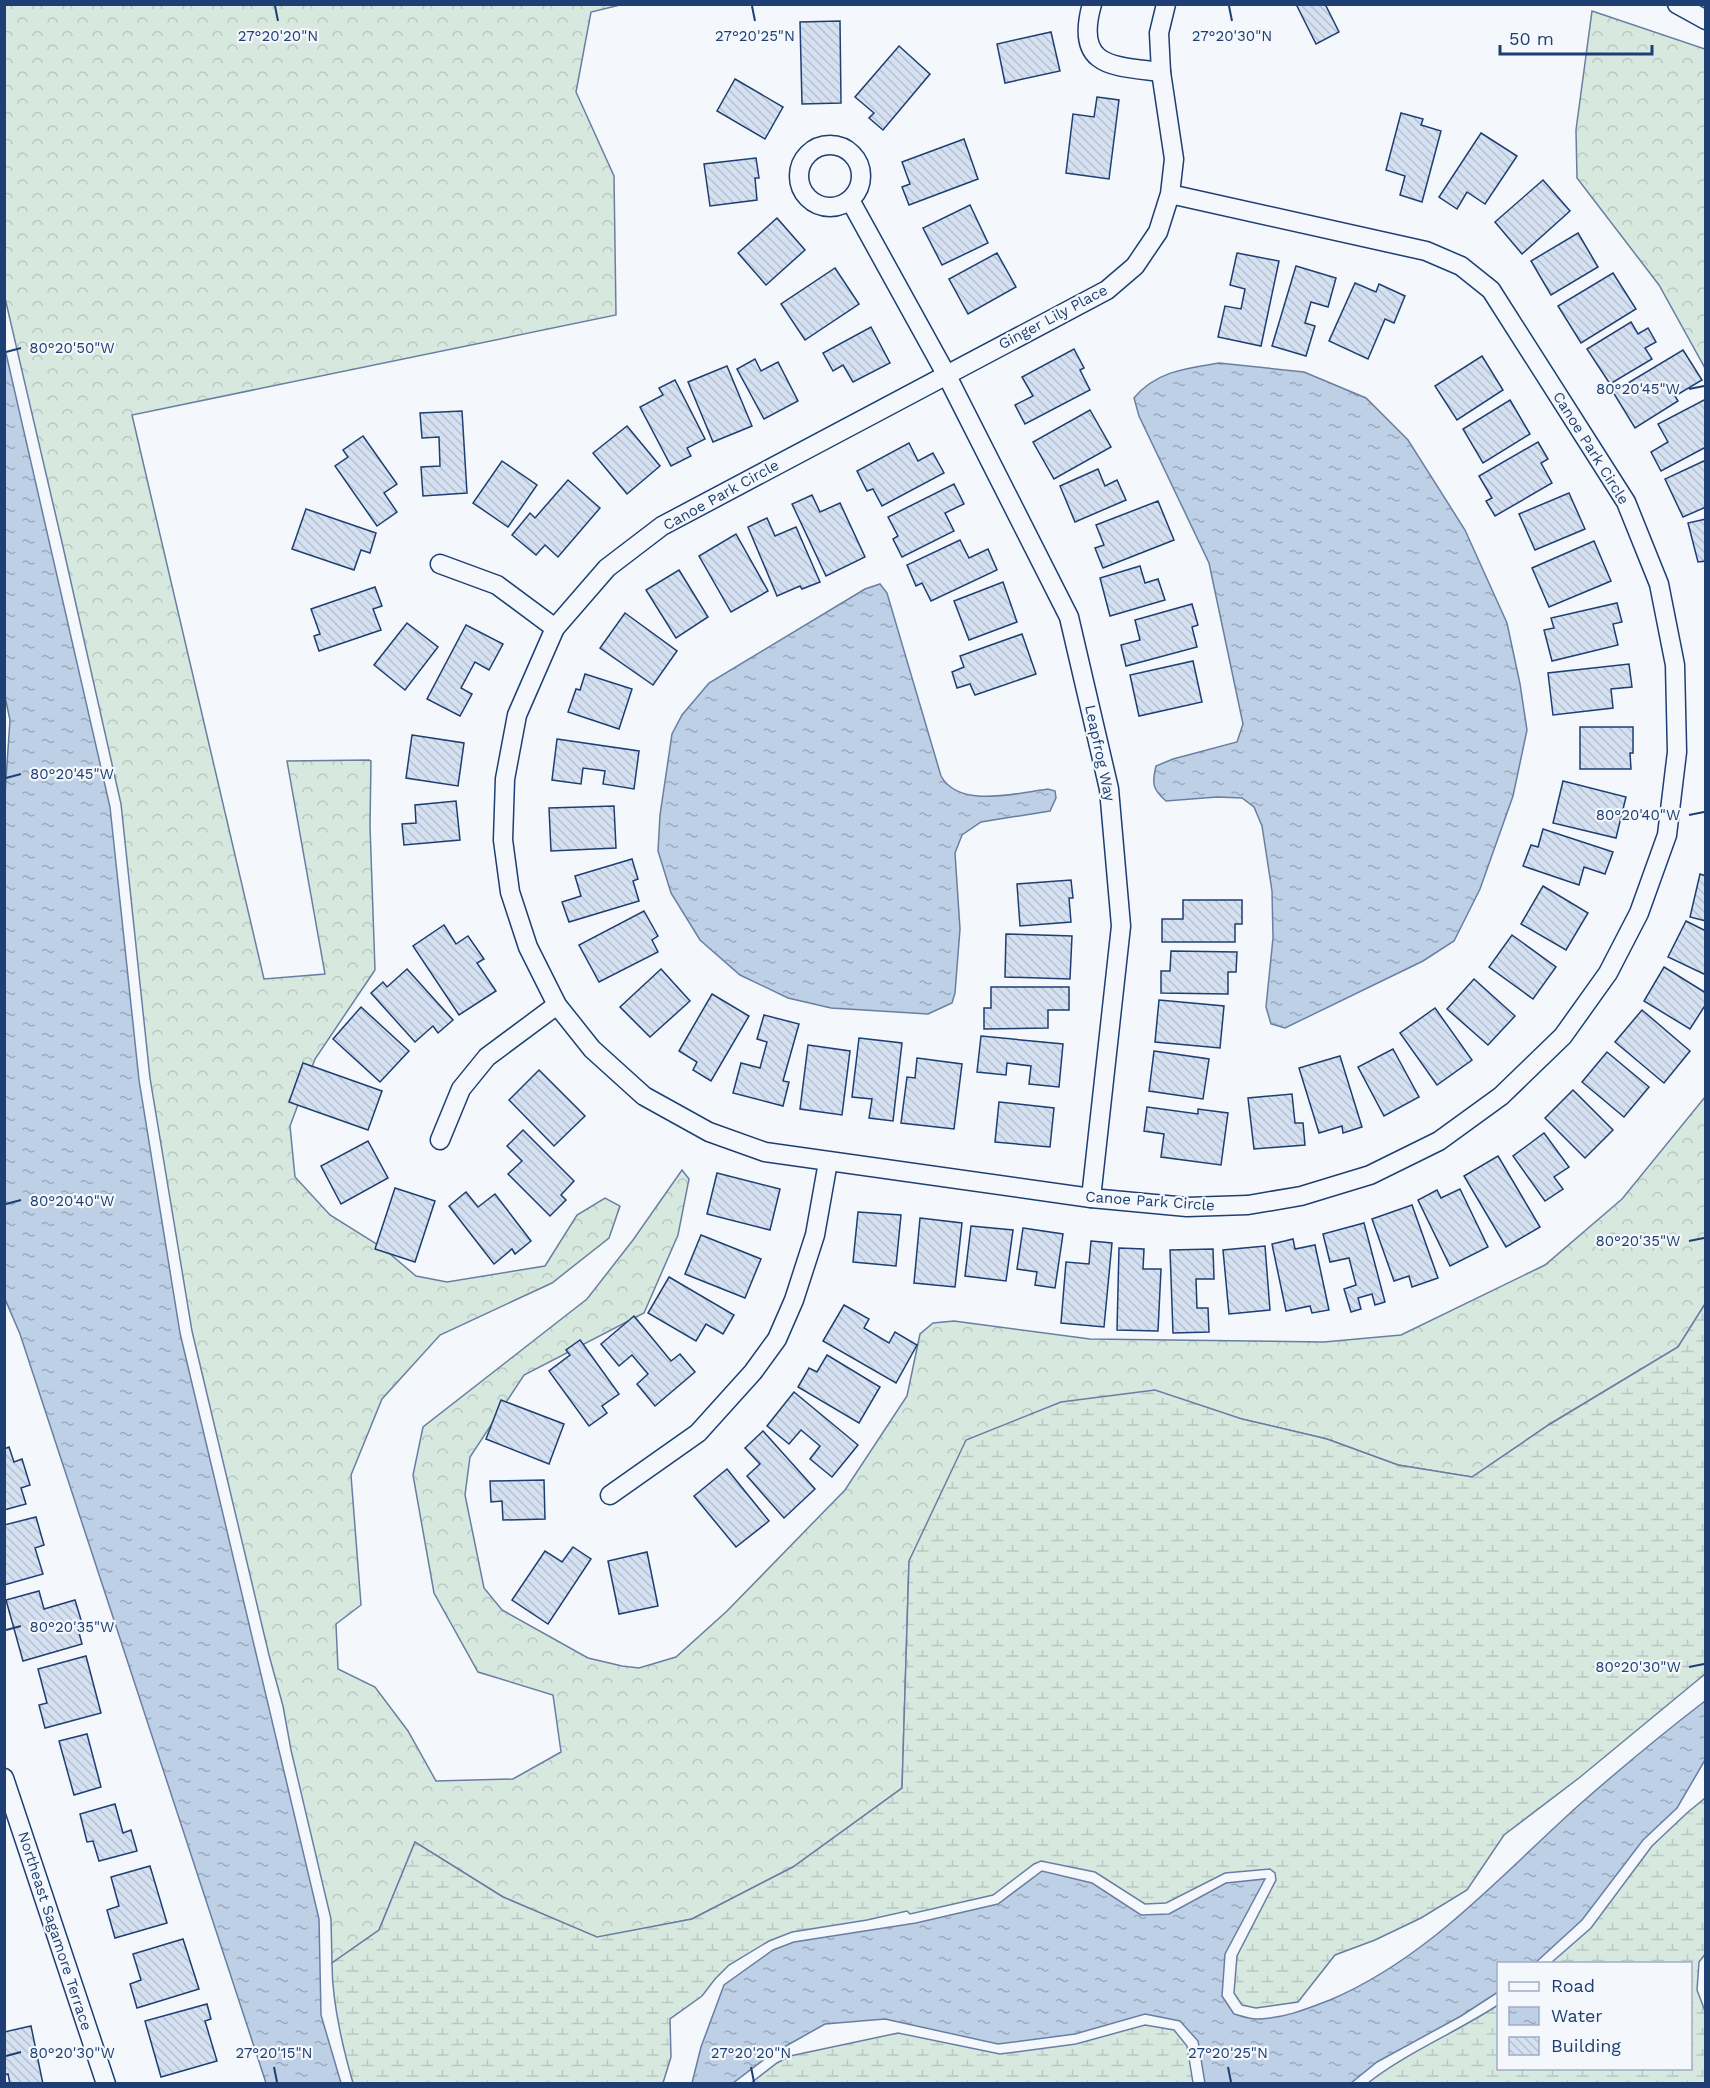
<svg xmlns="http://www.w3.org/2000/svg" width="1710" height="2088" font-family="'Work Sans',sans-serif">
<style>
.forest{fill:url(#forest-crowns);stroke:#687fa3;stroke-width:1.5}
.wetland{fill:url(#wetland-marsh);stroke:#687fa3;stroke-width:1.5}
.water{fill:url(#water-ripples);stroke:#687fa3;stroke-width:1.5}
.building{fill:url(#building-back-hatch);stroke:#1d3f73;stroke-width:1.5}
.lines{fill:none;stroke-linecap:round;stroke-linejoin:round}
.street-casing{stroke:#1d3f73;stroke-width:21}
.street{stroke:#f4f7fb;stroke-width:18}
.ticks{fill:none;stroke:#1d3f73;stroke-width:2}
.labels{text-anchor:middle;dominant-baseline:central;stroke-width:4.5;stroke-linejoin:round;paint-order:stroke}
.street-label{font-size:15px;fill:#1d3f73;stroke:#f4f7fb}
.ticks-label{font-size:15px;text-anchor:middle;fill:#1d3f73;stroke:#f4f7fb;stroke-width:4.5;stroke-linejoin:round;paint-order:stroke}
</style>
<defs>
<pattern id="forest-crowns" width="20" height="18" patternUnits="userSpaceOnUse" patternTransform="scale(1.5)"><rect width="20" height="18" fill="#d7e8df"/><path d="M2 6a3 3 0 1 1 6 0M12 15a3 3 0 1 1 6 0" fill="none" stroke="#b8c8c3"/></pattern>
<pattern id="wetland-marsh" width="20" height="14" patternUnits="userSpaceOnUse" patternTransform="scale(1.5)"><rect width="20" height="14" fill="#d7e8df"/><path d="M1 5h8M5 5V1M11 12h8M15 12V8" fill="none" stroke="#b8c8c3"/></pattern>
<pattern id="water-ripples" width="26" height="14" patternUnits="userSpaceOnUse" patternTransform="scale(1.5)"><rect width="26" height="14" fill="#bed0e5"/><path d="M2 4q2-2 4 0t4 0M15 11q2-2 4 0t4 0" fill="none" stroke="#9aaabe"/></pattern>
<pattern id="building-back-hatch" width="6" height="6" patternUnits="userSpaceOnUse" patternTransform="scale(1.5)"><rect width="6" height="6" fill="#d5e0f0"/><path d="M-1 5l2 2M0 0l6 6M5-1l2 2" fill="none" stroke="#b6c1d1"/></pattern>
</defs>
<rect width="100%" height="100%" fill="#f4f7fb"/>
<g class="forest">
<path d="M4 5H620L591 12 576 92 614 176 616 315 132 415 264 979 325 974 287 761 369 760 371 761 370 826 375 970 315 1059 290 1126 295 1177 330 1215 383 1248 416 1276 447 1282 545 1266 577 1215 605 1198 620 1206 609 1238 552 1283 440 1335 382 1399 351 1475 361 1605 336 1624 338 1669 375 1687 408 1731 436 1781 513 1779 561 1752 553 1695 478 1672 434 1593 413 1475 423 1427 587 1299 633 1240 682 1170 689 1179 678 1235 644 1313 524 1375 470 1457 465 1495 484 1588 502 1610 588 1658 622 1666 639 1668 676 1657 727 1611 845 1490 907 1396 920 1334 933 1323 954 1321 1090 1339 1324 1342 1401 1335 1545 1265 1622 1199 1705 1097V1304L1678 1347 1550 1424 1472 1477 1398 1465 1327 1439 1242 1419 909 1562 902 1788 793 1867 692 1919 597 1938 503 1897 415 1842 379 1930 332 1963 331 1919 291 1750 283 1706 269 1655 192 1331 150 1078 121 804 61 538 5 298Z"/>
<path d="M1592 11 1705 49V368L1659 285 1577 178 1576 130Z"/>
</g>
<g class="wetland">
<path d="M1705 1304V1674L1579 1778 1504 1835 1467 1890 1421 1918 1375 1940 1335 1955 1298 2002 1256 2008 1242 2005 1234 1993 1237 1956 1276 1880 1275 1873 1270 1869 1225 1873 1166 1903 1145 1904 1095 1872 1041 1861 1034 1864 993 1895 910 1914 907 1911 867 1920 792 1932 769 1941 729 1965 715 1979 702 1996 670 2019 671 2057 663 2083H353C342 2045 332 2003 332 1963L379 1930 415 1842 503 1897 597 1937 692 1919 793 1867 902 1788 909 1561 966 1440 1061 1402 1155 1390 1242 1419 1327 1439 1398 1465 1472 1477 1550 1424 1678 1347Z"/>
<path d="M1705 1798 1706 1953 1699 1962 1697 1990 1705 2011V2083H1368C1406 2053 1457 2032 1498 2005V2068H1690V1964L1551 1963 1591 1928 1652 1846 1687 1813Z"/>
<path d="M1145 2025 1174 2030 1187 2046 1193 2083H751L777 2063 790 2056 898 2033 1000 2054 1076 2044Z"/>
</g>
<g class="water">
<path d="M5 349 110 807 139 1080 180 1333 319 1919 321 2015 341 2083H266L20 1334 5 1299 4 808 10 720 4 692Z"/>
<path d="M1219 363 1304 372 1366 398 1408 440 1465 530 1507 623 1520 684 1527 730 1513 796 1480 889 1454 941 1423 961 1285 1028 1271 1024 1266 1007 1273 938 1272 891 1262 826 1254 807 1242 798 1217 797 1166 801C1152 789 1152 783 1156 766L1173 759 1237 742 1243 724 1209 563 1139 416 1134 398C1156 371 1188 368 1219 363Z"/>
<path d="M880 584 887 593 941 776C959 809 1017 793 1048 789L1055 791 1056 798 1050 811 981 822 962 835 955 853 960 929 955 993 952 1003 928 1014 831 1008 788 998 740 975 700 940 671 893 658 851 660 815 672 734 682 715 709 683 865 589Z"/>
<path d="M1705 1701V1760L1677 1808 1643 1840 1582 1920 1535 1963 1498 1964V1992L1461 2016 1377 2062 1351 2083H1205L1198 2041 1180 2021 1145 2014 1075 2034 998 2044 885 2019 825 2024 770 2055 733 2083H692L701 2047 724 1985 773 1950 794 1942 916 1923 998 1904 1042 1871 1092 1883 1141 1915 1169 1914 1226 1883 1265 1879 1225 1954 1222 1996 1234 2014C1241 2016 1249 2019 1256 2019 1282 2019 1307 2009 1330 2000 1429 1958 1501 1875 1579 1805 1620 1769 1662 1734 1705 1701Z"/>
</g>
<g class="building">
<path d="M1296 4H1325L1339 32 1316 44Z"/>
<path d="M840 21 841 103 802 104 800 22Z"/>
<path d="M1051 32 1060 71 1005 83 997 44Z"/>
<path d="M899 46 930 74 883 130 869 118 874 113 855 97Z"/>
<path d="M735 79 783 107 765 139 717 111Z"/>
<path d="M1097 97 1119 100 1109 179 1066 173 1073 114 1094 117Z"/>
<path d="M1401 113 1423 119 1421 125 1441 131 1422 202 1400 195 1405 176 1386 170Z"/>
<path d="M1481 133 1517 156 1485 204 1467 192 1457 209 1439 197Z"/>
<path d="M964 139 978 179 909 205 902 187 910 184 902 162Z"/>
<path d="M756 158 759 178H755L757 200 710 206 704 164Z"/>
<path d="M1543 180 1570 211 1522 254 1495 222Z"/>
<path d="M970 205 988 243 942 265 923 228Z"/>
<path d="M777 218 805 250 766 285 738 253Z"/>
<path d="M1578 233 1598 267 1551 295 1531 261Z"/>
<path d="M997 253 1016 287 968 314 949 279Z"/>
<path d="M1237 253 1279 261 1261 346 1218 337 1225 306 1241 309 1245 289 1230 285Z"/>
<path d="M1296 266 1336 278 1328 307 1311 302 1305 323 1315 326 1306 356 1272 346Z"/>
<path d="M835 268 859 304 805 340 781 304Z"/>
<path d="M1613 273 1636 309 1581 343 1558 306Z"/>
<path d="M1355 283 1376 292 1379 284 1405 296 1394 323 1385 319 1368 359 1329 341Z"/>
<path d="M1631 322 1638 334 1648 328 1656 342 1645 348 1652 359 1610 384 1587 349Z"/>
<path d="M871 327 890 363 853 382 843 365 833 371 823 353Z"/>
<path d="M1074 349 1084 368 1080 370 1090 390 1025 424 1015 405 1033 396 1022 377Z"/>
<path d="M1683 350 1702 380 1675 396 1678 401 1635 428 1613 392Z"/>
<path d="M1482 356 1503 390 1457 420 1435 386Z"/>
<path d="M755 359 761 371 778 362 798 401 764 419 737 369Z"/>
<path d="M727 366 752 426 713 442 688 382Z"/>
<path d="M675 380 705 439 687 448 691 456 671 466 640 407 663 395 659 388Z"/>
<path d="M1706 399V447L1661 471 1651 452 1668 442 1658 424Z"/>
<path d="M1510 400 1530 434 1483 463 1463 429Z"/>
<path d="M1090 410 1111 447 1054 479 1033 442Z"/>
<path d="M462 411 467 493 423 496 421 467 440 466 439 437 422 438 420 413Z"/>
<path d="M627 426 660 466 627 494 593 453Z"/>
<path d="M363 436 397 484 384 493 397 512 377 526 335 466 348 457 343 450Z"/>
<path d="M1538 442 1548 459 1541 463 1552 483 1495 516 1486 501 1492 498 1479 476Z"/>
<path d="M909 443 918 461 933 453 944 473 882 506 873 489 867 491 857 471Z"/>
<path d="M1706 460V507L1683 517 1665 479Z"/>
<path d="M502 461 537 485 508 527 473 503Z"/>
<path d="M1098 469 1105 486 1117 480 1126 500 1075 522 1060 486Z"/>
<path d="M568 480 600 508 558 557 545 545 536 555 512 535 530 513 535 518Z"/>
<path d="M954 484 964 504 945 513 954 531 902 557 893 539 898 536 888 517Z"/>
<path d="M1569 493 1585 529 1535 550 1519 514Z"/>
<path d="M812 495 820 512 840 503 865 557 826 576 792 504Z"/>
<path d="M1158 501 1174 540 1103 568 1095 548 1104 545 1096 525Z"/>
<path d="M306 509 376 533 370 553 361 550 354 570 292 549Z"/>
<path d="M767 518 775 536 796 527 820 582 802 589 800 586 777 596 748 527Z"/>
<path d="M1706 519V561L1698 562 1688 523Z"/>
<path d="M736 534 768 591 731 612 699 556Z"/>
<path d="M960 540 969 558 988 549 997 570 931 601 922 583 916 586 907 565Z"/>
<path d="M1594 541 1611 581 1549 607 1532 568Z"/>
<path d="M1140 566 1145 583 1158 579 1165 600 1110 616 1100 578Z"/>
<path d="M679 570 708 617 676 638 646 590Z"/>
<path d="M1003 582 1017 622 969 640 954 601Z"/>
<path d="M375 587 382 606 373 609 381 630 319 651 314 636 320 634 311 609Z"/>
<path d="M1617 603 1622 622 1613 624 1618 645 1552 661 1544 630 1554 628 1551 618Z"/>
<path d="M1192 604 1198 625 1192 627 1197 647 1126 666 1121 645 1140 640 1135 620Z"/>
<path d="M625 613 677 651 653 685 600 648Z"/>
<path d="M407 623 438 647 405 690 374 665Z"/>
<path d="M466 625 503 644 489 670 475 662 461 688 472 694 460 716 427 699Z"/>
<path d="M1022 634 1036 674 975 695 970 684 957 688 952 672 964 667 960 656Z"/>
<path d="M1193 661 1202 702 1139 716 1130 675Z"/>
<path d="M1629 664 1632 687 1611 689 1613 708 1553 715 1548 673Z"/>
<path d="M585 674 632 689 619 729 568 712 576 689 580 690Z"/>
<path d="M1580 727H1633V753H1630L1631 769H1580Z"/>
<path d="M412 735 464 743 458 786 406 778Z"/>
<path d="M557 739 639 751 634 789 603 784 605 771 583 768 581 784 552 780Z"/>
<path d="M1563 781 1626 797 1616 838 1553 823Z"/>
<path d="M456 801 460 840 404 845 402 824 416 823 415 805Z"/>
<path d="M614 806 616 848 551 851 549 808Z"/>
<path d="M1543 829 1613 852 1605 874 1584 867 1579 885 1523 866 1531 845 1538 847Z"/>
<path d="M632 859 638 879 633 881 639 901 569 922 562 902 581 896 575 876Z"/>
<path d="M1700 874 1706 876V921L1690 917Z"/>
<path d="M1071 880 1073 898H1069L1071 922 1020 926 1017 884Z"/>
<path d="M1543 886 1588 913 1566 950 1521 924Z"/>
<path d="M1183 900H1242V924H1235V942H1162V919H1183Z"/>
<path d="M644 911 658 936 652 940 658 952 599 982 579 945Z"/>
<path d="M1686 921 1706 931V975L1668 957Z"/>
<path d="M444 925 456 944 468 936 484 959 477 963 496 991 459 1015 413 946Z"/>
<path d="M1006 934 1072 936 1070 979 1005 977Z"/>
<path d="M1512 935 1556 967 1533 999 1489 967Z"/>
<path d="M1171 951 1237 952 1236 972H1228V994L1161 993V971H1170Z"/>
<path d="M1664 967 1706 993V1004L1690 1029 1644 1001Z"/>
<path d="M407 969 453 1020 438 1033 433 1026 415 1042 371 993 383 982 387 987Z"/>
<path d="M661 969 690 1001 650 1037 620 1007Z"/>
<path d="M1474 979 1515 1016 1488 1045 1447 1009Z"/>
<path d="M991 987H1069V1010H1048V1028L984 1029V1008H991Z"/>
<path d="M712 994 749 1016 711 1081 693 1070 697 1062 679 1051Z"/>
<path d="M1159 1000 1224 1006 1220 1048 1155 1042Z"/>
<path d="M361 1007 409 1051 380 1082 333 1039Z"/>
<path d="M1435 1008 1472 1060 1437 1085 1400 1033Z"/>
<path d="M1642 1010 1690 1051 1664 1083 1615 1042Z"/>
<path d="M764 1015 799 1024 783 1081 789 1082 783 1106 733 1093 741 1063 760 1068 767 1042 757 1039Z"/>
<path d="M981 1036 1063 1044 1059 1087 1029 1084 1031 1066 1007 1063 1006 1075 977 1072Z"/>
<path d="M859 1038 902 1043 893 1121 869 1118 872 1099 852 1097Z"/>
<path d="M808 1045 850 1051 842 1115 800 1109Z"/>
<path d="M1393 1049 1419 1097 1384 1116 1358 1067Z"/>
<path d="M1154 1051 1209 1059 1203 1099 1149 1091Z"/>
<path d="M1607 1052 1649 1087 1624 1117 1582 1082Z"/>
<path d="M1340 1056 1362 1127 1343 1133 1342 1126 1319 1133 1299 1068Z"/>
<path d="M917 1058 962 1064 954 1129 901 1123 907 1077 915 1078Z"/>
<path d="M303 1063 382 1091 368 1130 289 1102Z"/>
<path d="M539 1070 585 1116 554 1146 509 1100Z"/>
<path d="M1573 1090 1613 1130 1585 1158 1545 1118Z"/>
<path d="M1292 1094 1295 1123H1303L1305 1145 1254 1149 1248 1098Z"/>
<path d="M999 1102 1054 1108 1050 1147 995 1142Z"/>
<path d="M1147 1107 1198 1114V1109L1228 1113 1221 1165 1161 1157 1164 1134 1144 1131Z"/>
<path d="M523 1130 574 1181 561 1195 566 1200 550 1216 508 1174 522 1161 507 1146Z"/>
<path d="M1544 1133 1569 1167 1554 1177 1563 1189 1545 1201 1513 1156Z"/>
<path d="M368 1141 388 1178 341 1204 321 1166Z"/>
<path d="M1498 1156 1540 1227 1506 1247 1464 1176Z"/>
<path d="M717 1173 780 1189 770 1230 707 1214Z"/>
<path d="M395 1188 435 1201 415 1262 375 1249Z"/>
<path d="M1460 1189 1488 1247 1450 1266 1418 1200 1437 1190 1441 1198Z"/>
<path d="M466 1192 478 1207 495 1194 531 1241 515 1254 512 1249 494 1264 449 1206Z"/>
<path d="M1412 1205 1438 1278 1412 1287 1409 1276 1394 1281 1372 1219Z"/>
<path d="M858 1212 901 1215 896 1266 853 1262Z"/>
<path d="M920 1218 962 1223 955 1287 914 1283Z"/>
<path d="M1364 1223 1385 1302 1375 1305 1372 1294 1358 1298 1361 1309 1351 1312 1344 1289 1356 1285 1349 1258 1330 1262 1323 1234Z"/>
<path d="M971 1226 1013 1230 1006 1281 965 1276Z"/>
<path d="M1023 1228 1063 1234 1055 1288 1035 1285 1037 1272 1017 1269Z"/>
<path d="M701 1235 761 1259 745 1298 685 1274Z"/>
<path d="M1293 1239 1295 1249 1315 1245 1329 1310 1312 1313 1310 1306 1286 1311 1272 1244Z"/>
<path d="M1091 1241 1112 1243 1104 1327 1061 1323 1066 1262 1089 1264Z"/>
<path d="M1265 1246 1270 1310 1229 1314 1223 1250Z"/>
<path d="M1119 1248 1144 1249 1143 1269H1161L1158 1331 1117 1330Z"/>
<path d="M1213 1249 1214 1279H1196L1197 1308H1208L1209 1332 1173 1333 1170 1250Z"/>
<path d="M669 1277 734 1315 723 1334 706 1324 696 1341 648 1313Z"/>
<path d="M844 1305 869 1319 864 1328 889 1343 895 1332 917 1345 896 1383 823 1341Z"/>
<path d="M634 1316 671 1361 680 1354 695 1372 655 1406 637 1384 648 1374 632 1355 619 1366 601 1344Z"/>
<path d="M580 1340 619 1394 602 1406 607 1413 589 1426 549 1371 570 1355 566 1350Z"/>
<path d="M827 1355 880 1387 859 1423 798 1387 809 1368 817 1372Z"/>
<path d="M794 1392 858 1445 832 1477 810 1459 820 1446 801 1430 789 1444 767 1426Z"/>
<path d="M501 1400 564 1424 549 1464 486 1439Z"/>
<path d="M763 1431 815 1489 784 1518 747 1476 760 1464 745 1448Z"/>
<path d="M9 1447 14 1462 22 1459 30 1485 21 1488 26 1504 4 1510V1449Z"/>
<path d="M727 1469 769 1521 736 1547 694 1496Z"/>
<path d="M544 1480 545 1519 503 1520 502 1501 491 1502 490 1481Z"/>
<path d="M36 1517 44 1545 35 1548 43 1574 4 1585V1525Z"/>
<path d="M573 1547 591 1559 548 1624 512 1600 545 1551 562 1562Z"/>
<path d="M647 1552 658 1606 619 1614 608 1561Z"/>
<path d="M39 1591 44 1609 75 1600 82 1623 77 1625 82 1644 23 1661 6 1600Z"/>
<path d="M86 1656 101 1713 45 1728 39 1705 47 1703 38 1669Z"/>
<path d="M87 1734 101 1787 74 1795 59 1741Z"/>
<path d="M115 1804 123 1833 131 1830 137 1851 99 1861 93 1841 87 1842 80 1814Z"/>
<path d="M150 1866 167 1923 115 1938 107 1910 119 1906 111 1877Z"/>
<path d="M183 1939 199 1989 137 2008 130 1984 141 1980 133 1954Z"/>
<path d="M207 2004 211 2019 205 2021 217 2061 161 2077 145 2021Z"/>
<path d="M31 2026 43 2084H10L8 2074 4 2075V2032Z"/>
</g>
<g class="lines">
<g class="street-casing">
<g id="street">
<path d="M1092 4C1074 68 1113 66 1161 72"/>
<path d="M1166 4 1159 33 1161 72 1174 159 1170 194 1158 232 1135 266 1107 290 662 526 607 568 555 628 517 715 505 779 503 840 510 892 528 947 557 1005 592 1049 644 1096 709 1132 765 1152 1091 1198 1187 1207 1248 1205 1301 1196 1370 1175 1439 1141 1501 1096 1563 1036 1608 973 1639 913 1667 835 1677 752 1675 665 1659 584 1626 502 1491 290 1461 266 1426 251 1170 194"/>
<path d="M1677 4 1706 20"/>
<circle cx="830" cy="176" r="31"/>
<path d="M850 200 946 374 1069 617 1109 789 1121 926 1091 1198"/>
<path d="M440 564 497 585 555 628"/>
<path d="M440 1140 461 1089 487 1057 557 1005"/>
<path d="M610 1495 698 1433 753 1372 777 1339 794 1300 815 1235 828 1162"/>
<path d="M4 1778 106 2084"/>
</g>
</g>
<use href="#street" class="street"/>
</g>
<path class="ticks" d="M275 6 278 21M752 6 755 21M1229 6 1232 21M6 352 21 348M1689 389 1704 386M6 778 21 774M1689 815 1704 812M6 1204 21 1200M1689 1241 1704 1238M6 1630 21 1626M1689 1667 1704 1664M6 2056 21 2052M274 2067 277 2082M751 2067 754 2082M1228 2067 1231 2082"/>
<g class="labels">
<g class="street-label">
<text transform="translate(1053 317) rotate(-28)">Ginger Lily Place</text>
<text transform="translate(1591 448) rotate(58)">Canoe Park Circle</text>
<text transform="translate(721 495) rotate(-29)">Canoe Park Circle</text>
<text transform="translate(1100 753) rotate(78)">Leapfrog Way</text>
<text transform="translate(1150 1201) rotate(4)">Canoe Park Circle</text>
<text transform="translate(55 1931) rotate(72)">Northeast Sagamore Terrace</text>
</g>
</g>
<g class="ticks-label">
<text x="278" y="41">27°20'20"N</text>
<text x="755" y="41">27°20'25"N</text>
<text x="1232" y="41">27°20'30"N</text>
<text x="72" y="353">80°20'50"W</text>
<text x="1638" y="394">80°20'45"W</text>
<text x="72" y="779">80°20'45"W</text>
<text x="1638" y="820">80°20'40"W</text>
<text x="72" y="1206">80°20'40"W</text>
<text x="1638" y="1246">80°20'35"W</text>
<text x="72" y="1632">80°20'35"W</text>
<text x="1638" y="1672">80°20'30"W</text>
<text x="72" y="2058">80°20'30"W</text>
<text x="274" y="2058">27°20'15"N</text>
<text x="751" y="2058">27°20'20"N</text>
<text x="1228" y="2058">27°20'25"N</text>
</g>
<rect width="1710" height="2088" fill="none" stroke="#1d3f73" stroke-width="12"/>
<rect x="1497" y="1962" width="195" height="108" fill="#f4f7fb" stroke="#9eadc5" stroke-width="1.5"/>
<rect x="1509" y="1982" width="30" height="9" fill="#f4f7fb" stroke="#9eadc5" stroke-width="1.5"/>
<text x="1551" y="1992" font-size="18" fill="#1d3f73">Road</text>
<rect x="1509" y="2007" width="30" height="18" fill="url(#water-ripples)" stroke="#9eadc5" stroke-width="1.5"/>
<text x="1551" y="2022" font-size="18" fill="#1d3f73">Water</text>
<rect x="1509" y="2037" width="30" height="18" fill="url(#building-back-hatch)" stroke="#9eadc5" stroke-width="1.5"/>
<text x="1551" y="2052" font-size="18" fill="#1d3f73">Building</text>
<path d="M1500 45v9h152v-9" fill="none" stroke="#1d3f73" stroke-width="3"/>
<text x="1509" y="45" font-size="18" fill="#1d3f73" stroke="#f4f7fb" stroke-width="4.5" paint-order="stroke">50 m</text>
</svg>
